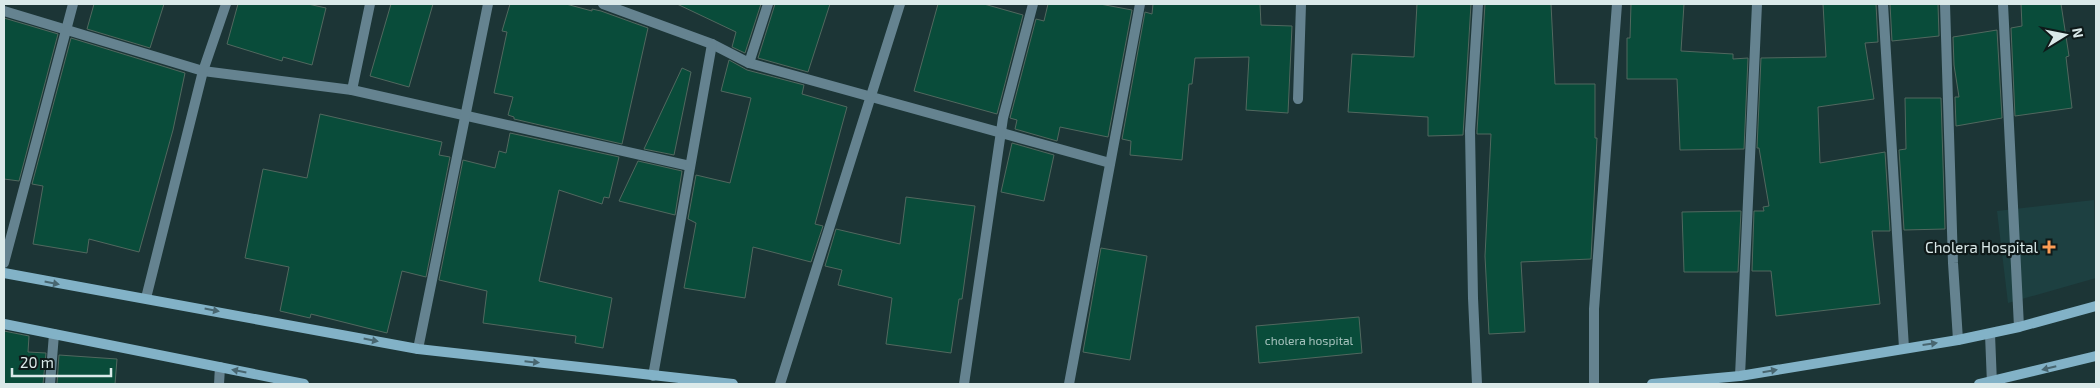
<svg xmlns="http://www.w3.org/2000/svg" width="2100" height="388" font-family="'Exo 2',sans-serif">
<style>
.built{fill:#1d4041}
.building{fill:#094c3a;stroke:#51685f}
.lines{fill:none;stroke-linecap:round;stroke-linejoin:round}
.street{stroke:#658390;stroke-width:10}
.secondary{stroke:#82b2c7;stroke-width:10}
.oneway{fill:#486670}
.poi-dot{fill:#fd9d55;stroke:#0f1a1a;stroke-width:2}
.labels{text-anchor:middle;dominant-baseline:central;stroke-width:4.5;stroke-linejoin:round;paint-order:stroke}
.number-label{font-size:12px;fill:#a6c2bd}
.poi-label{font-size:15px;fill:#dae9e9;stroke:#0f1a1a;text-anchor:end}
</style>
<rect width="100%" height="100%" fill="#1c3536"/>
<path class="built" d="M2094 200 2096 278 2008 303 1997 211Z"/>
<g class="building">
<path d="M94 4H164L150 48 87 29Z"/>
<path d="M238 4H308L326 8 312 65 283 57 282 61 227 44Z"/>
<path d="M391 4H433L409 87 370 76Z"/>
<path d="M510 4H566L592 11V9L601 11 648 28 622 144 514 119V117L508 115 513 97 494 93 507 32 502 31Z"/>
<path d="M677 4H761L745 53 732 47 736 32Z"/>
<path d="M775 4H830L808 72 758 58Z"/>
<path d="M938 4H984L1023 15 997 114 914 91Z"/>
<path d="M1048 4H1100L1132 10 1108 137 1060 127 1057 141 1015 129 1017 120 1010 118 1036 19 1044 21Z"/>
<path d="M1153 4H1260L1261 25 1292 26 1288 113 1246 110 1249 57 1195 58 1192 84H1189L1182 160 1130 155 1131 141 1122 139 1145 12 1152 14Z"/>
<path d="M1417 4H1471L1463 135 1428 136V117L1348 112 1352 54 1414 57Z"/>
<path d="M1485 4H1551L1555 84H1595V138H1597L1591 259 1521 262 1525 332 1489 334 1485 256 1491 134H1477V131Z"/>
<path d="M1631 4H1684L1681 51 1733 54V59L1748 58 1744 149 1680 150 1677 79H1627V38H1630Z"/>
<path d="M1823 4H1876L1878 42 1865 43 1874 99 1818 107 1820 163 1885 152 1890 231H1872L1880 304 1776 316 1771 271H1752L1754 211H1764L1763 207 1769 206 1759 148H1757L1761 58 1826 57Z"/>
<path d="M1890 4H1938L1939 36 1892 41Z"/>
<path d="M2021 4H2061L2069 56 2066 57 2072 108 2015 116 2011 28 2022 26Z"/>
<path d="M4 18 58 34 19 181 4 179Z"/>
<path d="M1997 30 2002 118 1956 126 1955 97H1959L1954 65 1953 37Z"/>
<path d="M71 38 185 73 173 130 139 252 89 239 87 253 33 244 43 186 32 184Z"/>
<path d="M729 60 747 70 804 85 802 94 847 107 815 224 823 226 811 262 753 247 745 298 684 288 696 223 688 219 696 175 730 183 751 98 721 91Z"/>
<path d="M682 68 691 72 674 155 644 149Z"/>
<path d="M1905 98H1941L1945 229 1904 230 1899 150 1906 149Z"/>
<path d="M320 114 442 142 439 155 450 157 426 277 402 271 387 333 311 314 310 318 280 311 289 267 245 258 263 169 307 178Z"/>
<path d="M510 133 619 157 609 198 604 197 602 204 559 190 539 281 612 298 603 348 575 343 576 336 483 323 487 291 439 280 463 160 495 168 499 151 506 153Z"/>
<path d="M1012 143 1054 155 1044 201 1001 192Z"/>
<path d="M638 161 682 171 675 215 619 201Z"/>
<path d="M906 197 975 206 962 299H959L951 353 886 344 892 298 838 285 842 270 825 266 836 229 900 244Z"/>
<path d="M1741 211 1738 272H1684L1682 212Z"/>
<path d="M1101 248 1147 256 1130 360 1083 352Z"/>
<path d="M1359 317 1362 353 1259 363 1256 326Z"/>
<path d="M4 331 29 336 28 352 46 353 43 384H4Z"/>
<path d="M59 355 117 359 115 384H57Z"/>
</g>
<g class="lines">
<g class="street">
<path d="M603 4 712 44 749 63 1110 163"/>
<path d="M1883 4 1904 348"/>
<path d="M1945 4 1953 263 1958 340"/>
<path d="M2003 4 2019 327"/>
<path d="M4 11 203 71 352 90 690 166"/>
<path d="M749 63 768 4"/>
<path d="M352 90 370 4"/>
<path d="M1298 99 1301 4"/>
<path d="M4 263 73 4"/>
<path d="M146 298 203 71 226 4"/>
<path d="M1990 334 1992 384"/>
<path d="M418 349 488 4"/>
<path d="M653 376 712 44"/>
<path d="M1740 376 1757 4"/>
<path d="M50 384 54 334"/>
<path d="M219 384 220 367"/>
<path d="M780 384 900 4"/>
<path d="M964 384 1003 118 1033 4"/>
<path d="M1069 384 1140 4"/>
<path d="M1477 384 1473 298 1470 131 1478 4"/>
<path d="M1594 384V309L1617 4"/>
</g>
<g class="secondary">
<path d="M4 273 418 349 733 384"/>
<path d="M4 324 304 384"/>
<path d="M1652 384 1740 376 1958 340 2019 327 2096 306"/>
<path d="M1979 384 2096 356"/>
</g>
</g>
<defs><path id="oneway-solid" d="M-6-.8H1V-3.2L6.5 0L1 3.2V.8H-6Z" transform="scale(1.25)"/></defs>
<g class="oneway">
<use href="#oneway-solid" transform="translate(52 283) rotate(11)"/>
<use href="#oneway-solid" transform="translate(212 310) rotate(11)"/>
<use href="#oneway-solid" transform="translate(371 340) rotate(11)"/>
<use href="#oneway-solid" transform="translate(1930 344) rotate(-8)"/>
<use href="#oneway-solid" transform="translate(532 362) rotate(6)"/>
<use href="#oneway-solid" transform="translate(2049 368) rotate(166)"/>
<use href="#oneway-solid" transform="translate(239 371) rotate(-169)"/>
<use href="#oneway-solid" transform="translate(1770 371) rotate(-10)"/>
</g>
<path class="poi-dot" d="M2046.5 239.5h5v5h5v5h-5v5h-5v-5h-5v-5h5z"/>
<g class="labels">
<g class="number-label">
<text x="1309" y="340">cholera hospital</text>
</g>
<g class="poi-label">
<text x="2038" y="247">Cholera Hospital</text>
</g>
</g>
<rect width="2100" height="388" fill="none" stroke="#dae9e9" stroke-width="10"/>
<g transform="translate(2065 35) rotate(80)" stroke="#0f1a1a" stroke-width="4" paint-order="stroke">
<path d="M0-4L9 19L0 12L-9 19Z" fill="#dae9e9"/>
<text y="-8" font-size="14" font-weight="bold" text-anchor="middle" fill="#dae9e9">N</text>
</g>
<path d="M12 368v8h99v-8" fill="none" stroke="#dae9e9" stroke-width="2.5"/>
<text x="20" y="368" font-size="15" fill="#dae9e9" stroke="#0f1a1a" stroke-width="4" paint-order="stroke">20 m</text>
</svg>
